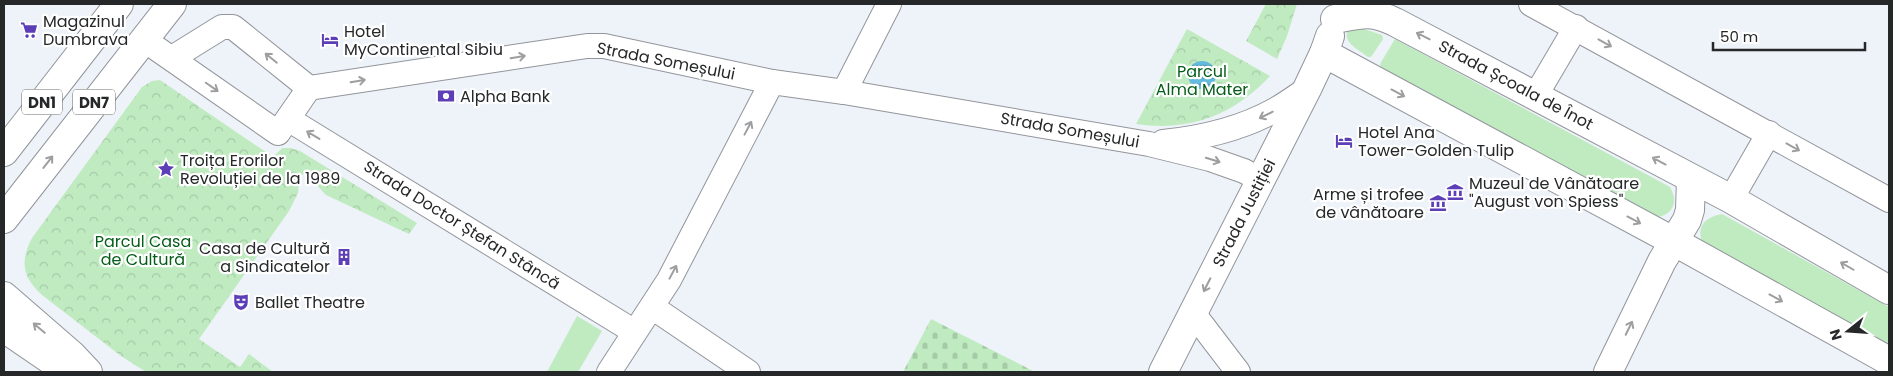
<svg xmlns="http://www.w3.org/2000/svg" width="1893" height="376" font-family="Poppins,sans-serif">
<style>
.grass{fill:#c0ebc1}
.forest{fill:url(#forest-crowns)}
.cemetery{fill:url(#cemetery-stones)}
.water{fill:url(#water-rules)}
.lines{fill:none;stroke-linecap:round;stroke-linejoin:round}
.minor-casing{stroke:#92959b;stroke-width:26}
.tertiary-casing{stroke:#92959b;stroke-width:30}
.primary-casing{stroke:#92959b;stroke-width:30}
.minor{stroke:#fff;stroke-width:24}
.tertiary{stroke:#fff;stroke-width:28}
.primary{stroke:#fff;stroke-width:28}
.oneway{stroke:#9d9e9f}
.labels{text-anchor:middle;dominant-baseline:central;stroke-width:4.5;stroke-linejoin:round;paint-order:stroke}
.shield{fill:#fff;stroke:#676869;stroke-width:1}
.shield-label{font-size:15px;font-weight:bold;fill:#262729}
.poi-label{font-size:16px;fill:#262729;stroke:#fff;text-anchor:start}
.street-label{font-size:16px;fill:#262729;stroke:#fff}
.park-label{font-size:16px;fill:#045d18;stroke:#fff}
</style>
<defs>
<pattern id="forest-crowns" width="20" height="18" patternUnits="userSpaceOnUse" patternTransform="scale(1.25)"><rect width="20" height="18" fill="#c0ebc1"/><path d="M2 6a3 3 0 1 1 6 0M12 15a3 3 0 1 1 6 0" fill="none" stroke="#a5caa6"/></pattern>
<pattern id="cemetery-stones" width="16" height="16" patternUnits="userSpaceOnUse" patternTransform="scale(1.25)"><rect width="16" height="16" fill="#c0ebc1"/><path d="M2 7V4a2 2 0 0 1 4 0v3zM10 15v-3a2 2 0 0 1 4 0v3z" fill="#a5caa6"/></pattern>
<pattern id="water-rules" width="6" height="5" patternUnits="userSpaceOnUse" patternTransform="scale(1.25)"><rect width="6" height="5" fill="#63bade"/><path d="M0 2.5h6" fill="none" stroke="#5197b4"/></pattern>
</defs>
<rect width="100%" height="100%" fill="#eef2f9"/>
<g class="grass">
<path d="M1358 27 1382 35 1383 39 1371 57H1368C1359 50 1340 41 1349 29Z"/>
<path d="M1395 39 1670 187C1679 203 1673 215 1654 218L1381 67 1380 64Z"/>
<path d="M1722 214 1889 307V350L1704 248C1696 229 1701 218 1722 214Z"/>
<path d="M577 316 602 331 578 372H547Z"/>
</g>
<g class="forest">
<path d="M1266 4H1297L1287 36 1277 59 1246 41Z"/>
<path d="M1187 29 1270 76C1234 115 1189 132 1136 124Z"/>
<path d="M160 80 273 157 282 148H291L300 151 417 223 409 234 326 195 314 182 309 174 300 175 298 193 289 211 199 339 240 367 249 354 273 372H146L121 356 42 295C22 277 20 261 32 238L142 87 152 81Z"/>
</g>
<path class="cemetery" d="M931 319 1035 372H903Z"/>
<circle class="water" cx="1202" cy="75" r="14"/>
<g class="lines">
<g class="minor-casing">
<g id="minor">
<path d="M1531 4 1889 200"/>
<path d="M143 39 278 133 309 88 587 46H604L772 82 844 92 1149 144 1210 159 1244 171 1261 180"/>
<path d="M172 58 222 27H233L309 88"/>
<path d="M844 92 889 4"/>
<path d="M1536 95 1576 27"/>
<path d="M288 119 625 326 634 333"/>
<path d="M1163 142C1201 138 1241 129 1275 110 1286 104 1297 96 1307 89"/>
<path d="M1731 199 1769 133"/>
<path d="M652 307 748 372"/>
<path d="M1193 313 1238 372"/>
<path d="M609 372 669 280 772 82"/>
</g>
</g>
<g class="tertiary-casing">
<g id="tertiary">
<path d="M1335 19C1362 14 1370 10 1395 22L1731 199 1889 290"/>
<path d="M1324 53 1673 241 1889 361"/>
<path d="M4 296 72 355 88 372"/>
<path d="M4 328 58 365"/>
<path d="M1163 372 1307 89 1324 53 1330 36"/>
<path d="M1608 372 1662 261 1687 220 1690 210 1691 179"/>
</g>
</g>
<g class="primary-casing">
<g id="primary">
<path d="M4 152 119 4"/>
<path d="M4 219 172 4"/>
</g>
</g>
<use href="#minor" class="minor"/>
<use href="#tertiary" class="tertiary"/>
<use href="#primary" class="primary"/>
</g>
<defs><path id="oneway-shaft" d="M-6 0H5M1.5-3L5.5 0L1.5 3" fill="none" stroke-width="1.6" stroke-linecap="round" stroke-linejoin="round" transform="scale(1.25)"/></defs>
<g class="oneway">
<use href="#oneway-shaft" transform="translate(1423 36) rotate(-153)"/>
<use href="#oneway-shaft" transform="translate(1605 43) rotate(29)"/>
<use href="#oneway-shaft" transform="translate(518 57) rotate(-9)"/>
<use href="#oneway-shaft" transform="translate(271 58) rotate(-141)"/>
<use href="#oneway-shaft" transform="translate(358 81) rotate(-9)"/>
<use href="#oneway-shaft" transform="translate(212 87) rotate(35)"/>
<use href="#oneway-shaft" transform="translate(1398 93) rotate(28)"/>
<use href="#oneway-shaft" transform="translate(1266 115) rotate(154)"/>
<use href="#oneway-shaft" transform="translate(748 128) rotate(-62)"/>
<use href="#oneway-shaft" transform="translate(313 135) rotate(-149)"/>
<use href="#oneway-shaft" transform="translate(1793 147) rotate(29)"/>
<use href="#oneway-shaft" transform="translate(1213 160) rotate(17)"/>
<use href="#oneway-shaft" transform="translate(1659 161) rotate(-152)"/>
<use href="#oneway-shaft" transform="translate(48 162) rotate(-52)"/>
<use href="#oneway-shaft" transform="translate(1634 220) rotate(28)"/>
<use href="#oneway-shaft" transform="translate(1847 266) rotate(-150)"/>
<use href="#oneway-shaft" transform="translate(673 272) rotate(-62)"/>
<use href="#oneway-shaft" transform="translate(1207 285) rotate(117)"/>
<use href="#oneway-shaft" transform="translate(1776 298) rotate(29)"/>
<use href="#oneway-shaft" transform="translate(39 328) rotate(-140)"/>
<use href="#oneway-shaft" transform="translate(1629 328) rotate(-64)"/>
</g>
<defs>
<g id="supermarket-bare" transform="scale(1.35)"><path d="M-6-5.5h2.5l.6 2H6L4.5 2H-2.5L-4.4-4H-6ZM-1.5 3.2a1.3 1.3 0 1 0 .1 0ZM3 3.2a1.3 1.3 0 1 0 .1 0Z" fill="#5c3eb7" stroke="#fff" stroke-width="2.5" paint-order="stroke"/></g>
<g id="hotel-bare" transform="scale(1.35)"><path d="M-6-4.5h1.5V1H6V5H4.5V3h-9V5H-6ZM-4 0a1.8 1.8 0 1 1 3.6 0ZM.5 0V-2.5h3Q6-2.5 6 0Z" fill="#5c3eb7" stroke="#fff" stroke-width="2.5" paint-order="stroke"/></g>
<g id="bank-bare" transform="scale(1.35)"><path d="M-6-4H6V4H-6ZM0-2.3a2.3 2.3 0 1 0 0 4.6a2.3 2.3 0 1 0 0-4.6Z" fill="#5c3eb7" stroke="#fff" stroke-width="2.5" paint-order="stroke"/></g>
<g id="sight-bare" transform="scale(1.35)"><path d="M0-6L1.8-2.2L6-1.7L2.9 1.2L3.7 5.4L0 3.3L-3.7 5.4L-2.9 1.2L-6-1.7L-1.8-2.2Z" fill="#5c3eb7" stroke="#fff" stroke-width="2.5" paint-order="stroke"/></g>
<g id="museum-bare" transform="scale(1.35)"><path d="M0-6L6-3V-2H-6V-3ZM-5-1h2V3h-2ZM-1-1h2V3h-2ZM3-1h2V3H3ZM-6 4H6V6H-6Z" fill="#5c3eb7" stroke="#fff" stroke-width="2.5" paint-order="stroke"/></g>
<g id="building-bare" transform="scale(1.35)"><path d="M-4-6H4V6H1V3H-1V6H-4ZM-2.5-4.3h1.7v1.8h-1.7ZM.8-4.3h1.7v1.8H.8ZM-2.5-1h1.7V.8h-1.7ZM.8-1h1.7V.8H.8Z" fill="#5c3eb7" stroke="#fff" stroke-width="2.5" paint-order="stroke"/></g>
<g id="theatre-bare" transform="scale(1.35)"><path d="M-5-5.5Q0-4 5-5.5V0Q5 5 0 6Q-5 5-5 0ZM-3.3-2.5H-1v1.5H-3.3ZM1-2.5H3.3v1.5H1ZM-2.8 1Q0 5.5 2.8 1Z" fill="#5c3eb7" stroke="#fff" stroke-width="2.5" paint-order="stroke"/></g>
</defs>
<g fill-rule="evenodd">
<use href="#supermarket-bare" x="29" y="30"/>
<use href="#hotel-bare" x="330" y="40"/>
<use href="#bank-bare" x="446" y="96"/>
<use href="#hotel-bare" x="1344" y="141"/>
<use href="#sight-bare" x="166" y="169"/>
<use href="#museum-bare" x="1455" y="192"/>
<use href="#museum-bare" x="1438" y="203"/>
<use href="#building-bare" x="344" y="257"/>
<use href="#theatre-bare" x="241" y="302"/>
</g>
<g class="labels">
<g class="shield">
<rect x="22" y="89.5" width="40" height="25" rx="4"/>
<rect x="73" y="89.5" width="42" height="25" rx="4"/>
</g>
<g class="shield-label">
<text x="42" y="102">DN1</text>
<text x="94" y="102">DN7</text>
</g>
<g class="poi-label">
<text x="43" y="21">Magazinul<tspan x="43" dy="18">Dumbrava</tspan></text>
<text x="344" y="31">Hotel<tspan x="344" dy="18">MyContinental Sibiu</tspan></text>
<text x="460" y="96">Alpha Bank</text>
<text x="1358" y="132">Hotel Ana<tspan x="1358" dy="18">Tower-Golden Tulip</tspan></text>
<text x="180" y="160">Troița Erorilor<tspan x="180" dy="18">Revoluției de la 1989</tspan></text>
<text x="1469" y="183">Muzeul de Vânătoare<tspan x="1469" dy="18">"August von Spiess"</tspan></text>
<text x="1424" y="194" text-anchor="end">Arme și trofee<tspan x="1424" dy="18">de vânătoare</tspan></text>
<text x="330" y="248" text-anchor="end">Casa de Cultură<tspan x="330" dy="18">a Sindicatelor</tspan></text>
<text x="255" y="302">Ballet Theatre</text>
</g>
<g class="street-label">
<text transform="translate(666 61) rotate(11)">Strada Someșului</text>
<text transform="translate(1516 85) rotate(28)">Strada Școala de Înot</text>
<text transform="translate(1070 130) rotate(10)">Strada Someșului</text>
<text transform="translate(1244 213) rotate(-63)">Strada Justiției</text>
<text transform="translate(462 225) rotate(32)">Strada Doctor Ștefan Stâncă</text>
</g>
<g class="park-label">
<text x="1202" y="71">Parcul<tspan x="1202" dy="18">Alma Mater</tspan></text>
<text x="143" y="241">Parcul Casa<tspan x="143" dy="18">de Cultură</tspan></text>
</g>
</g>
<rect width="1893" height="376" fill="none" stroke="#262729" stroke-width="10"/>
<g transform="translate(1848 331) rotate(253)" stroke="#ffffff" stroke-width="4" paint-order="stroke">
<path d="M0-4L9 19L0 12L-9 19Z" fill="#262729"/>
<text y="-8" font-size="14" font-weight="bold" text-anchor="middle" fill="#262729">N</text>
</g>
<path d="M1713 42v8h152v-8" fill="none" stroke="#262729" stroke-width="2.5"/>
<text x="1720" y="42" font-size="15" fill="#262729" stroke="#ffffff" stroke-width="4" paint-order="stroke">50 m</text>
</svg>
